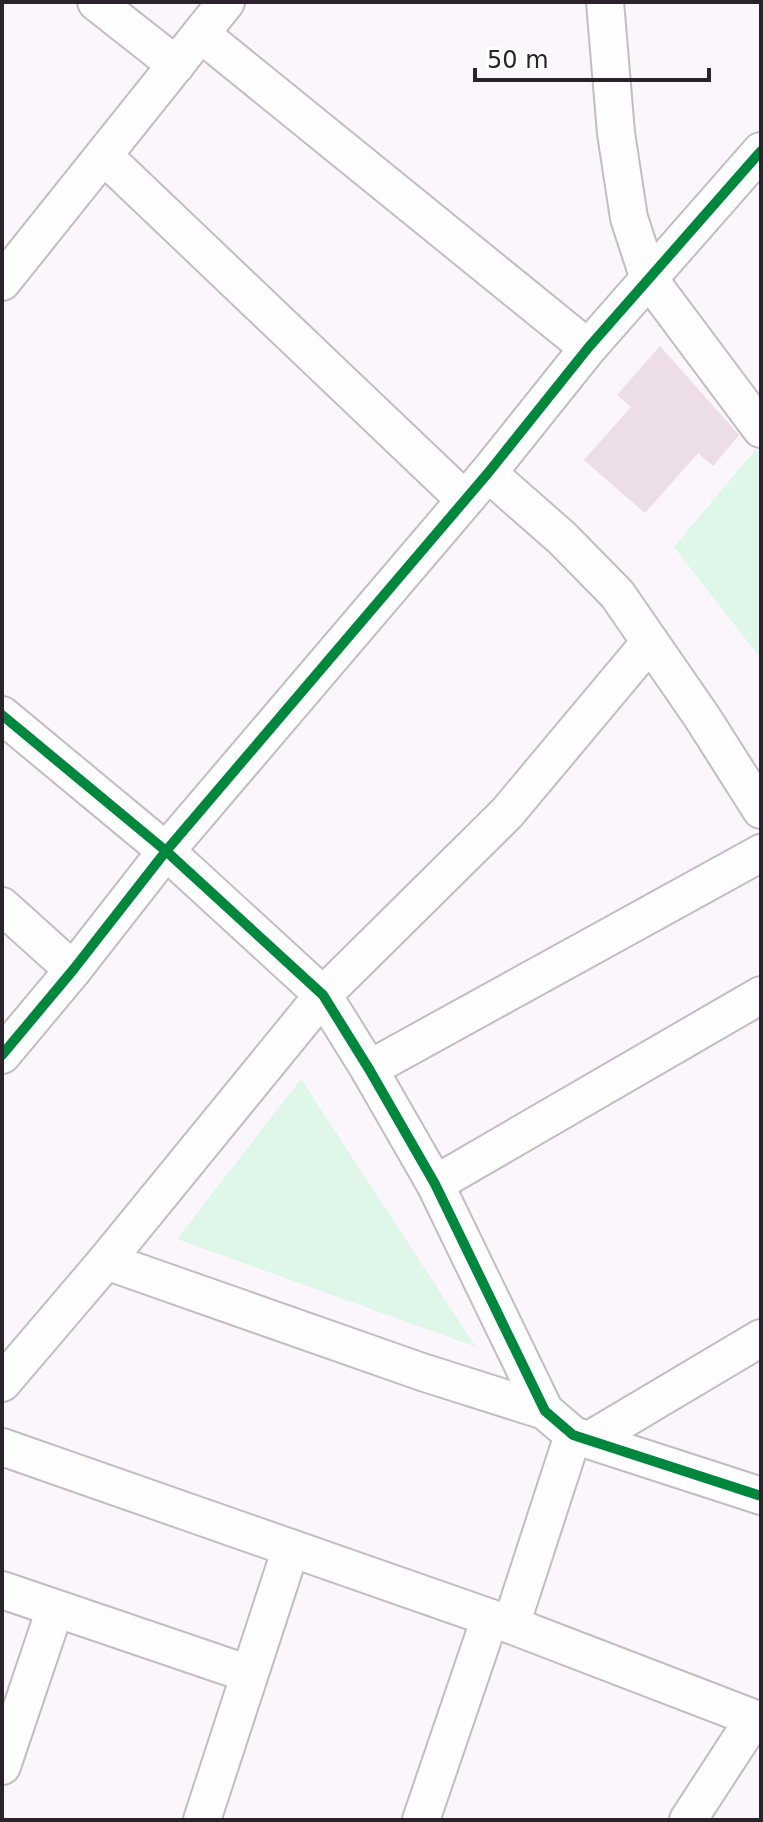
<svg xmlns="http://www.w3.org/2000/svg" width="763" height="1822" font-family="'DejaVu Sans',sans-serif">
<style>
.green{fill:#def7e9}
.building{fill:#ecdde6}
.lines{fill:none;stroke-linecap:round;stroke-linejoin:round}
.street-casing{stroke:#c3bdc3;stroke-width:40}
.street{stroke:#fefefe;stroke-width:36}
.cycleway-casing{stroke:#fff;stroke-width:15}
.cycleway{stroke:#00873e;stroke-width:10}
</style>
<rect width="100%" height="100%" fill="#fbf6fb"/>
<g class="green">
<path d="M756 449 761 454V659L674 547Z"/>
<path d="M301 1079 476 1347 177 1239Z"/>
</g>
<path class="building" d="M660 346 739 435 713 466 698 453 645 513 584 460 631 407 617 395Z"/>
<g class="lines">
<g class="street-casing">
<g id="street">
<path d="M96 2 176 65"/>
<path d="M605 2 616 133 629 218 649 279 761 429"/>
<path d="M201 34 588 348"/>
<path d="M104 156 464 499"/>
<path d="M2 282 226 2"/>
<path d="M488 473 562 538 617 594 702 717 761 810"/>
<path d="M2 715 166 851 323 995 369 1069 435 1184 545 1411 573 1435 761 1496"/>
<path d="M2 906 73 970"/>
<path d="M2 1055 73 970 166 851 488 473 588 348 761 151"/>
<path d="M369 1069 761 853"/>
<path d="M435 1184 761 995"/>
<path d="M106 1261 422 1372 545 1411"/>
<path d="M2 1383 106 1261 323 995 507 813 650 642"/>
<path d="M591 1439 761 1338"/>
<path d="M2 1447 511 1625 761 1721"/>
<path d="M2 1590 249 1674"/>
<path d="M511 1625 573 1435"/>
<path d="M2 1766 55 1609"/>
<path d="M202 1820 291 1548"/>
<path d="M421 1820 490 1618"/>
<path d="M688 1820 753 1720"/>
</g>
</g>
<use href="#street" class="street"/>
<g class="cycleway-casing">
<g id="cycleway">
<path d="M2 715 166 851 323 995 369 1069 435 1184 545 1411 573 1435 761 1496"/>
<path d="M2 1055 73 970 166 851 488 473 588 348 761 151"/>
</g>
</g>
<use href="#cycleway" class="cycleway"/>
</g>
<rect width="763" height="1822" fill="none" stroke="#2b232b" stroke-width="8"/>
<path d="M475 68v12h234v-12" fill="none" stroke="#2b232b" stroke-width="4"/>
<text x="487" y="68" font-size="24" fill="#2b232b" stroke="#ffffff" stroke-width="6" paint-order="stroke">50 m</text>
</svg>
